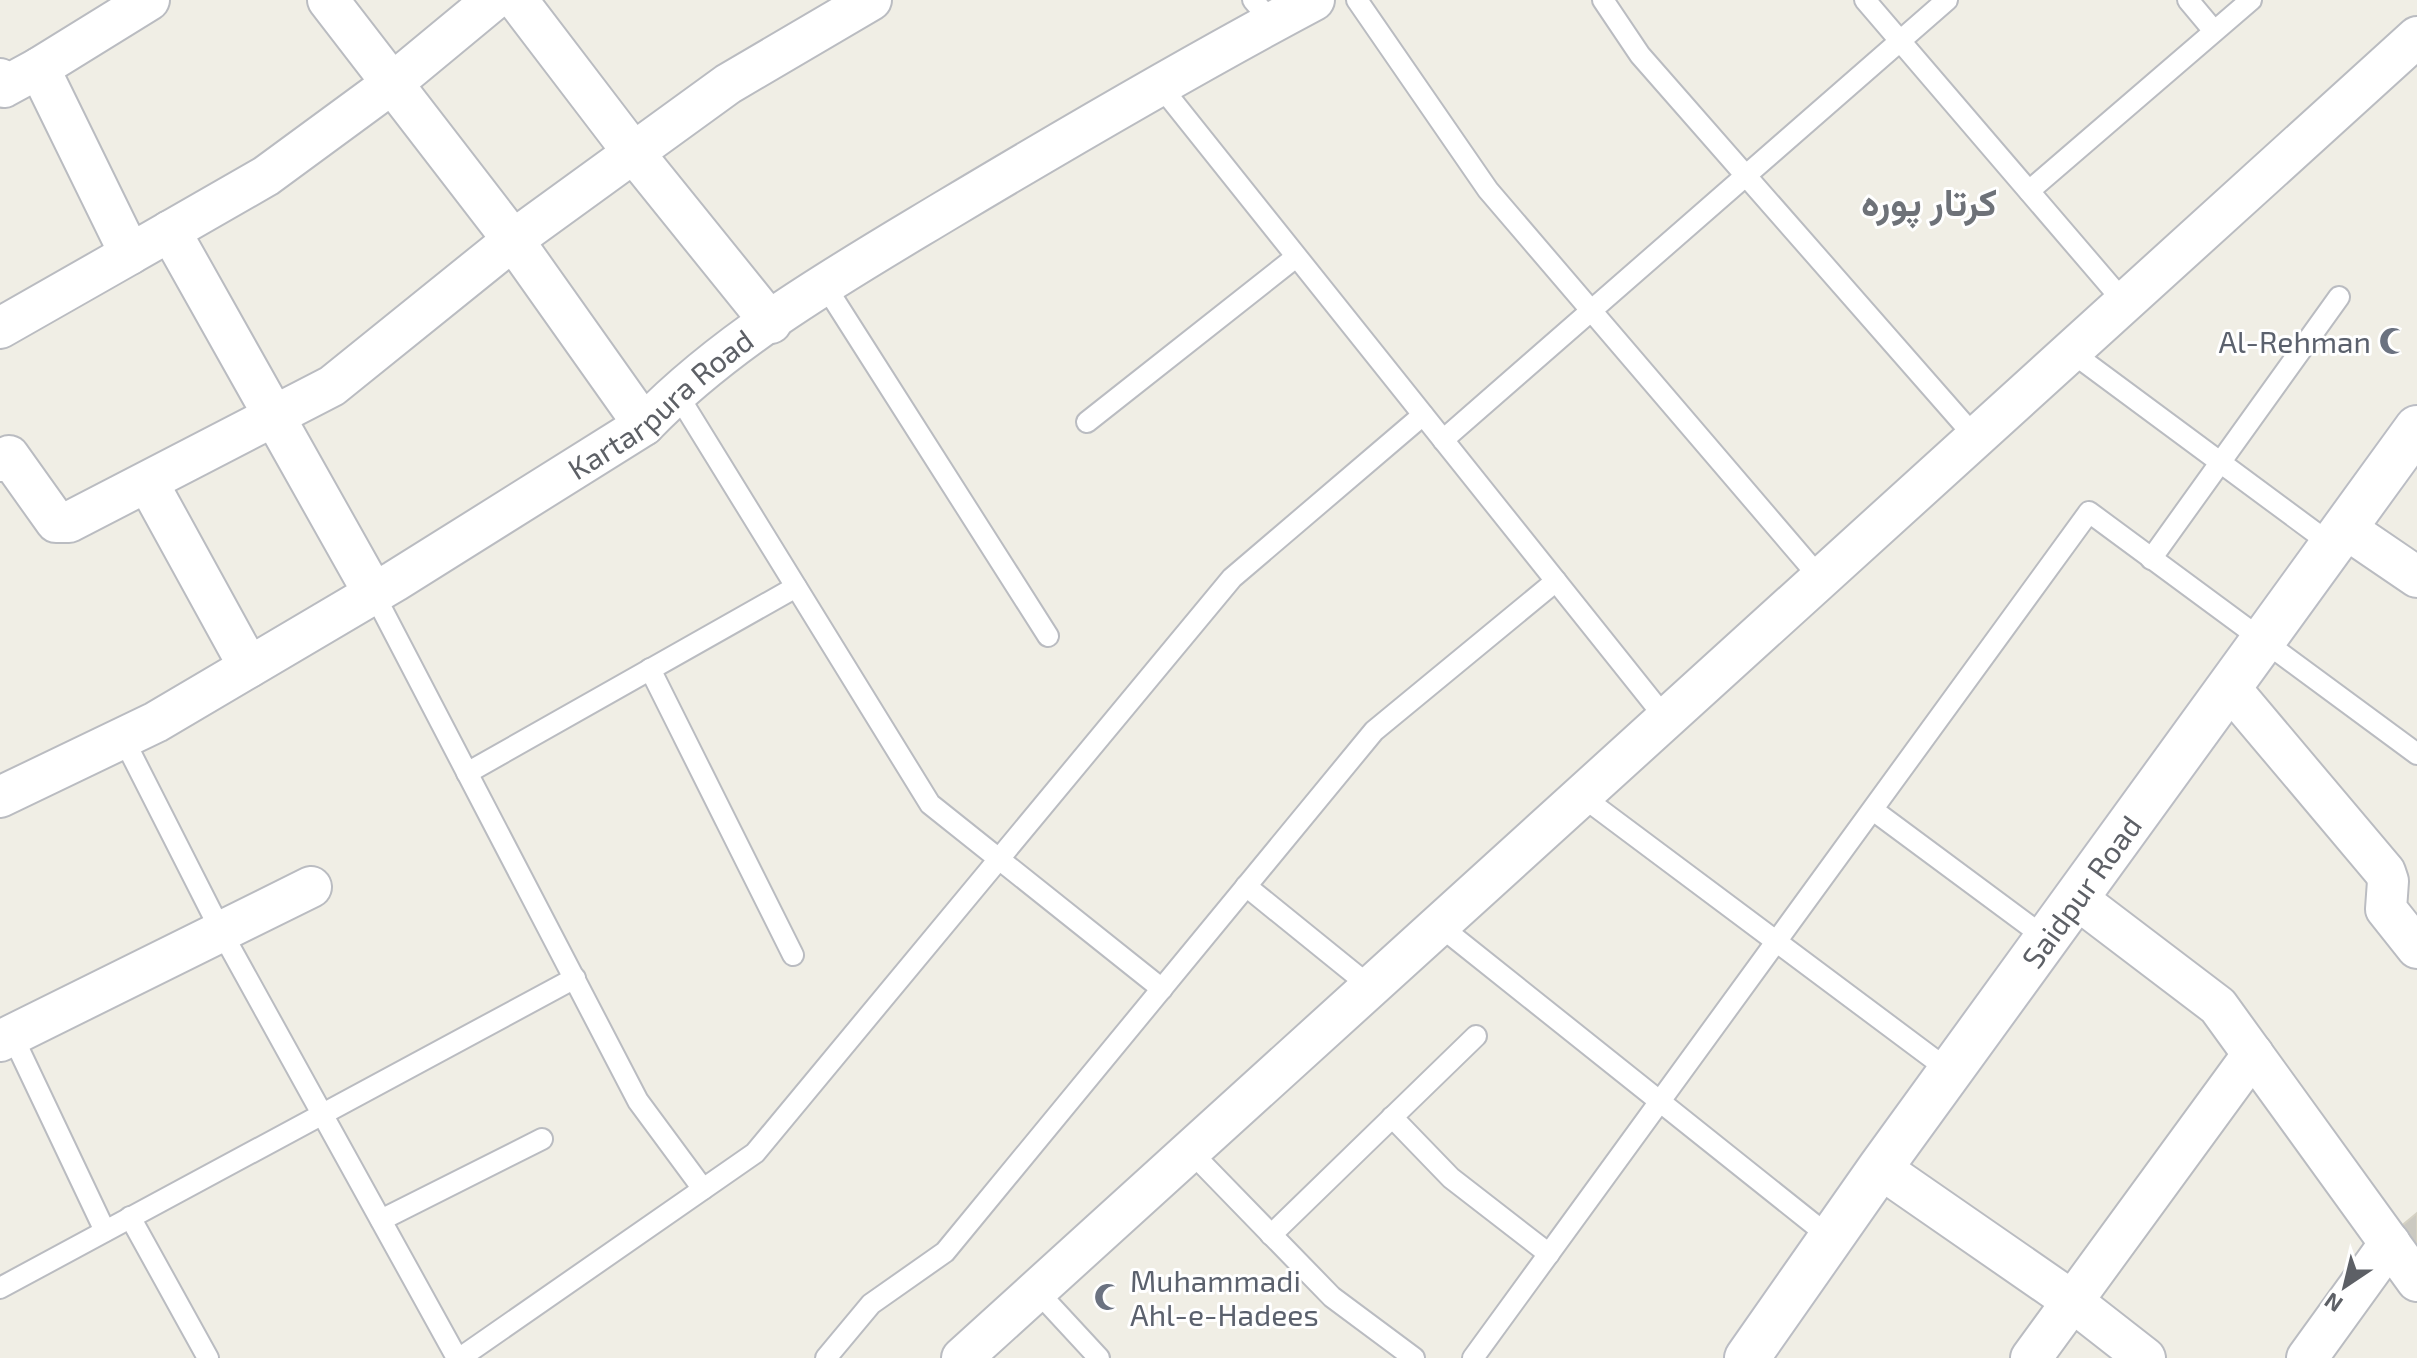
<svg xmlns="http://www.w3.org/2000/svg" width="2417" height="1358" font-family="'Exo 2',Vazirmatn,sans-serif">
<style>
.building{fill:#cbc9c1;stroke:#d5d1c3;stroke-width:2}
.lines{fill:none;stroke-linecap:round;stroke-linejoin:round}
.lane-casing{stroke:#babcc1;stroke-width:24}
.street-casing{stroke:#babcc1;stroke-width:44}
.secondary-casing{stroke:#bbbdc4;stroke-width:48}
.lane{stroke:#fff;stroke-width:20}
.street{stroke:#fff;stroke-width:40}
.secondary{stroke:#fff;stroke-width:44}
.labels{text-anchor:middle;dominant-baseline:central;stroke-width:6;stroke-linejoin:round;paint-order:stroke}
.worship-label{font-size:30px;fill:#5b616d;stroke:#fff;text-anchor:end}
.street-label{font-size:30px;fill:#5d6066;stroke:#fff}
.district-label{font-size:38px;font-weight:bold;fill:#6e7278;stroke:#fff}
</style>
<rect width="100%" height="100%" fill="#f0eee5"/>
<path class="building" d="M2417 1213V1250L2399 1228Z"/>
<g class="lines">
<g class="lane-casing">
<g id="lane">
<path d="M1253 0 1272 22"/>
<path d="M1357 0 1488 190 1821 579"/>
<path d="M1603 0 1640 55 1976 438"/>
<path d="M1865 0 2124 302"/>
<path d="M2188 0 2214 31"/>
<path d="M1158 83 1667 720"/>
<path d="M2029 191 2251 0"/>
<path d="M824 284 1048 636"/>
<path d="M2070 351 2332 545"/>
<path d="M676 392 930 804 1162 989"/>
<path d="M1087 422 1296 257"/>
<path d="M1443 440 1947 0"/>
<path d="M2151 559 2339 297"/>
<path d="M374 594 638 1101 703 1189"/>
<path d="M650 669 793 955"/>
<path d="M123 738 221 931 457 1358"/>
<path d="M467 773 796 587"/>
<path d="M1583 797 1951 1072"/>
<path d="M1873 810 2047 939"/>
<path d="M1246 886 1372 988"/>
<path d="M1440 926 1831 1238"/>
<path d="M12 1035 105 1231"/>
<path d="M1392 1117 1451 1178 1549 1254"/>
<path d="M1191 1152 1332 1297 1414 1358"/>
<path d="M130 1217 208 1358"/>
<path d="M381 1220 542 1139"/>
<path d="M1271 1235 1476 1036"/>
<path d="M0 1288 575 978"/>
<path d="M1037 1291 1099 1358"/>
<path d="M460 1358 755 1153 1232 578 1423 415"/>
<path d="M826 1358 871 1304 945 1252 1374 731 1556 581"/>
<path d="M1473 1358 2089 512 2417 754"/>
</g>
</g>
<g class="street-casing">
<g id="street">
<path d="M328 0 513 240 644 425"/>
<path d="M517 0 633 152 771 323"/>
<path d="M39 68 149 0"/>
<path d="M0 79 4 87 39 68 130 254 266 176 394 82 493 0"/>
<path d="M170 231 374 594"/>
<path d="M0 328 130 254"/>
<path d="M0 461 9 456 56 522H69L332 386 513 240 728 84 871 0"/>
<path d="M148 483 249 667"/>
<path d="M2345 528 2417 577"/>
<path d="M2229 687 2385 872 2388 881 2386 909 2417 948"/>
<path id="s1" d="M0 797 156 722 395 581 644 425C728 338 842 273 945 211 1067 138 1188 67 1314 0"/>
<path d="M2076 898 2218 1006 2417 1281"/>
<path d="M0 1041 311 887"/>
<path d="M1880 1168 2072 1301 2145 1358"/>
<path d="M962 1358 2417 37"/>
<path d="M2031 1358 2253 1054"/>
<path d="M2307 1358 2390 1243"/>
</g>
</g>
<g class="secondary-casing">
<g id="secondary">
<path id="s2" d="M1747 1358 1880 1168 2417 428"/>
</g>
</g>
<use href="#lane" class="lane"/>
<use href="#street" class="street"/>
<use href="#secondary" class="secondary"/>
</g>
<defs>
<g id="mosque-bare" transform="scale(2.16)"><path d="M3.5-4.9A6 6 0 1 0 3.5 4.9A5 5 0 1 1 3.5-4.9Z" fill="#6b7280" stroke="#fff" stroke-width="2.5" paint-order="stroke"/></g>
</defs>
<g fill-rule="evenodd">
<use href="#mosque-bare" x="2393" y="341"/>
<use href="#mosque-bare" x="1108" y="1297"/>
</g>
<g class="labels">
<g class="worship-label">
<text x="2371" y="341">Al-Rehman</text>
<text x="1130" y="1280" text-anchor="start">Muhammadi<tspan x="1130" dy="34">Ahl-e-Hadees</tspan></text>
</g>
<g class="street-label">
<text stroke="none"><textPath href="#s1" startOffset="770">Kartarpura Road</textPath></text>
<text stroke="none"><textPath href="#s2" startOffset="574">Saidpur Road</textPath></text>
</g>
<g class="district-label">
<text x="1929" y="201">کرتار پورہ</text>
</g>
</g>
<g transform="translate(2345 1286) rotate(215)" stroke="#ffffff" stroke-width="6" paint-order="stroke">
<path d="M0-6L14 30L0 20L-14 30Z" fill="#5d6066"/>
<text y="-12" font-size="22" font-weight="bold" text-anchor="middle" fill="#5d6066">N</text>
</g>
</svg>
